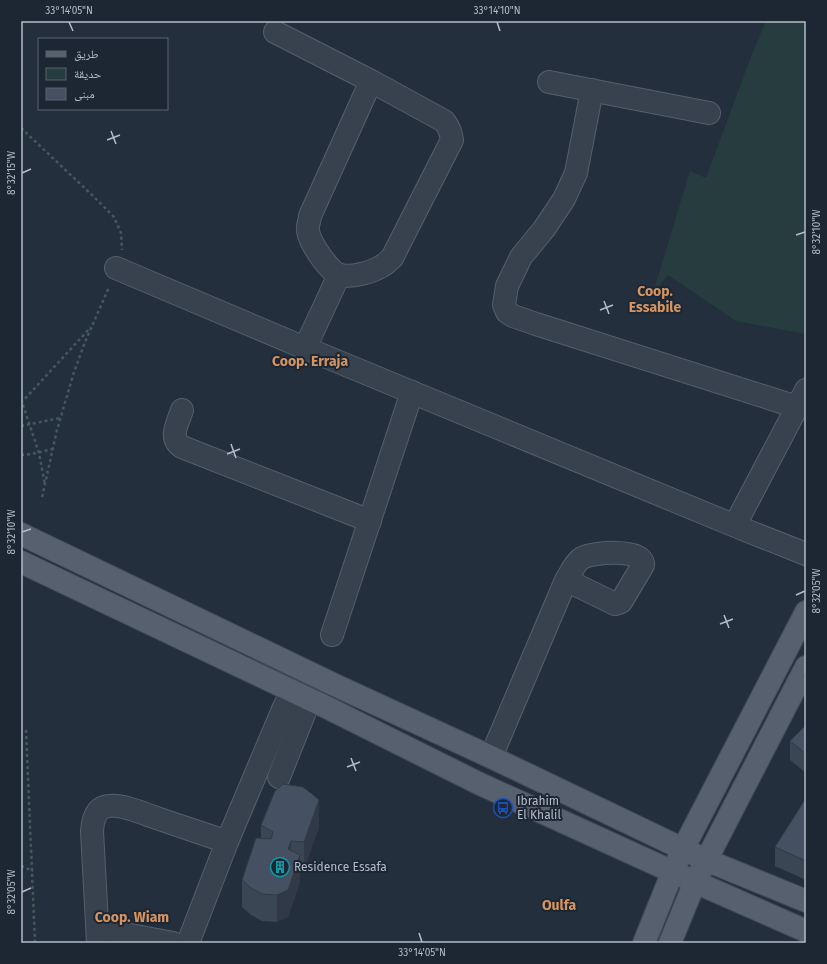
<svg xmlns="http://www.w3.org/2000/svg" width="827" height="964" font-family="'Fira Sans','Noto Naskh Arabic',sans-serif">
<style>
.green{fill:#263c3f}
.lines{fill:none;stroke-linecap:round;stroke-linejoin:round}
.minor-casing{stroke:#565f6c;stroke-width:24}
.major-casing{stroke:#414a57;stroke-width:24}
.path{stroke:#44595c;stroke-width:2.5;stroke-dasharray:3 3;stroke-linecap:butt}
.minor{stroke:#38414e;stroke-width:22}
.major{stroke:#56606e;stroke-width:22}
.wall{fill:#3b4654}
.shaded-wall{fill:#303945}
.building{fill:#455162;stroke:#303945}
.ticks{fill:none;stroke:#b4bcc9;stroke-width:1.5}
.labels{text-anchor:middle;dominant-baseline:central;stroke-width:4;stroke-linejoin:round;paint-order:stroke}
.poi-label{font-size:12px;fill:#b4bcc9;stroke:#1d2633;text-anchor:start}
.quarter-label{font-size:14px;font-weight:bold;fill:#d59563;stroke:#1d2633}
.neatline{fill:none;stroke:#b4bcc9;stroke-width:1.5}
.ticks-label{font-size:10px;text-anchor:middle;fill:#b4bcc9}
</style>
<rect width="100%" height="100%" fill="#242f3e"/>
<path class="green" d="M766 21H806V334L736 321 668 275 653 293 690 171 706 178 752 54Z"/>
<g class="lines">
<g class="minor-casing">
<g id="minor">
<path d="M275 32 371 81 444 121C449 127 451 132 452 140L392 258C389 260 386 264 382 266 372 272 352 278 340 275 329 272 310 243 308 231 307 226 310 220 310 216L371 81"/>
<path d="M549 82 709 113"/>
<path d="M592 90 576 173 564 199 544 229 521 257 507 286 504 305 507 312 513 316 536 324 797 407"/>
<path d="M116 268 305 348 750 532 806 554"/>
<path d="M305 348 339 275"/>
<path d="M182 410C178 423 168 438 182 447L370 521"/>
<path d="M735 525 806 390"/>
<path d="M332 635 412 392"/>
<path d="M491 757 566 580C571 573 575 562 582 558 593 552 644 548 643 565L621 602 615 604 566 580"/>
<path d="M279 777 310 699"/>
<path d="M98 929 173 943"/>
<path d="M98 943 92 831C93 819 96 807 109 806 121 804 140 812 151 816 176 825 202 833 227 842"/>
<path d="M188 943 227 842 284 707 292 691"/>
</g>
</g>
<g class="major-casing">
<g id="major">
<path d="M21 534 337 686 491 757 706 860 806 901"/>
<path d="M21 562 328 708 478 783 695 882 806 931"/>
<path d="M644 943 673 871 683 849 806 612"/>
<path d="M670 943 695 882 806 667"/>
</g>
</g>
<g class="path">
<path d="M21 128 92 195 114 217 121 233 122 250"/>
<path d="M21 399 39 453 45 485"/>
<path d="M21 403 91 327"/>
<path d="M21 426 60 418"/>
<path d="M21 455 32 454 53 449"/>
<path d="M42 497 57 430 74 372 85 342 109 287"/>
<path d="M26 730 35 943"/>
<path d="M21 866 33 871"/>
</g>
<use href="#minor" class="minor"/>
<use href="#major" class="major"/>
</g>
<g class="wall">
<path d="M806 672V697L804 695V676Z"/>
<path d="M806 725V773L790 760V741Z"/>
<path d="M806 798V880L775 866V847Z"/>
<path d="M261 825 319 827 304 869H300V882L288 917 277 922 262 921 251 915 242 907V880L261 839Z"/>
</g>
<g class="shaded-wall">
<path d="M319 800V827L304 869V842Z"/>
<path d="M291 841V868L288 849Z"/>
<path d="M300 855V882L288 917 277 922V895Z"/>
</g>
<g class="building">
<path d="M806 672V678L804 676Z"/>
<path d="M806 725V754L790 741Z"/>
<path d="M283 784 303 787 312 794 319 800 304 842 291 841 288 849 300 855 288 890 277 895 262 894 251 888 242 880 256 838 271 839 273 832 261 825 275 791Z"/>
<path d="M806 798V861L775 847Z"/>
</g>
<path class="ticks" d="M69 22 73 31M497 22 500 31M111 131 116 144M107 140 120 135M22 173 31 169M796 235 805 232M604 301 609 314M600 310 613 305M231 444 236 458M227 454 240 449M22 532 31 529M796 595 805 591M724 615 729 628M720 624 733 619M351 758 356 771M347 767 360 762M22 892 31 888M419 933 422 942"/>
<defs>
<g id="bus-ring" transform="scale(1)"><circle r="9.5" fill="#1d2633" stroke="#1a4fb4" stroke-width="1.5"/><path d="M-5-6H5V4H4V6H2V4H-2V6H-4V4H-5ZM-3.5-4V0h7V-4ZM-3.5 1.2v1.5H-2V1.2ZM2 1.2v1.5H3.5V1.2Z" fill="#1a4fb4"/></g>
<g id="building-ring" transform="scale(1)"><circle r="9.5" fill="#1d2633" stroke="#0f9aa8" stroke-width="1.5"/><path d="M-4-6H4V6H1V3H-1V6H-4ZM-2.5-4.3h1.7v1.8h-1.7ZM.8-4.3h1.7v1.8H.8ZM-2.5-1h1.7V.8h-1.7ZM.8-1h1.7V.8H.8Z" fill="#0f9aa8"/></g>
</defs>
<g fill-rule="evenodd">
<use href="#bus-ring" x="503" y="808"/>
<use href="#building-ring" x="280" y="867"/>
</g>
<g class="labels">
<g class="poi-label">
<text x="517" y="801">Ibrahim<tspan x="517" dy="14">El Khalil</tspan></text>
<text x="294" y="867">Residence Essafa</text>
</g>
<g class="quarter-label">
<text x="655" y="291">Coop.<tspan x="655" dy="16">Essabile</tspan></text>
<text x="310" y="361">Coop. Erraja</text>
<text x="559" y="905">Oulfa</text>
<text x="132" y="917">Coop. Wiam</text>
</g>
</g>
<rect width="827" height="964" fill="none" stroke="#1d2633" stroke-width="44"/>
<rect x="38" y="38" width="130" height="72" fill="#1d2633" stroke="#59626f"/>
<rect x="46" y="51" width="20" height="6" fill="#56606e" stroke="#59626f"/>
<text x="74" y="58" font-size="12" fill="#b4bcc9">طريق</text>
<rect x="46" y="68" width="20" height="12" fill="#263c3f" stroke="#59626f"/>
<text x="74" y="78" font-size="12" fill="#b4bcc9">حديقة</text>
<rect x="46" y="88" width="20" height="12" fill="#455162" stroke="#59626f"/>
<text x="74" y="98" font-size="12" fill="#b4bcc9">مبنى</text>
<rect x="22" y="22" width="783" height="920" class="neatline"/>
<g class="ticks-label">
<text x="69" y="14">33°14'05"N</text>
<text x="497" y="14">33°14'10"N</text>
<text transform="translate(11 173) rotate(-90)" y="4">8°32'15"W</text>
<text transform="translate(816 232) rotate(-90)" y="4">8°32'10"W</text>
<text transform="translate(11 532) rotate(-90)" y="4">8°32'10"W</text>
<text transform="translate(816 591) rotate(-90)" y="4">8°32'05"W</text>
<text transform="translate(11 892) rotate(-90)" y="4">8°32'05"W</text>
<text x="422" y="956">33°14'05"N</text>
</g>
</svg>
